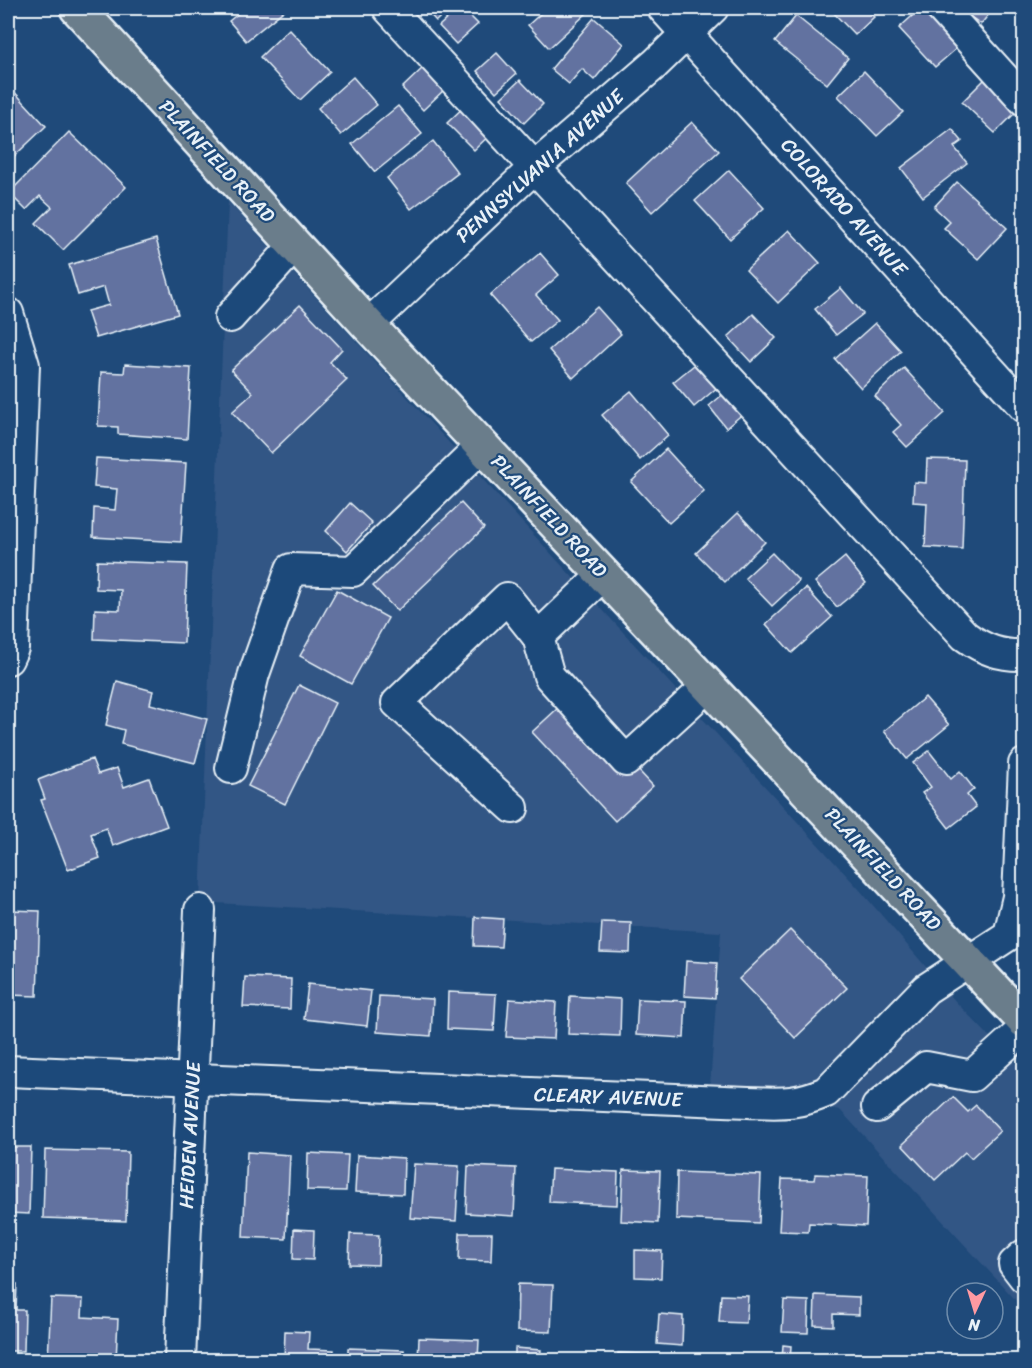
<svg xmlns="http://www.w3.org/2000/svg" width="1032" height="1368" font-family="Sriracha,sans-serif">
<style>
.built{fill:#335685}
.building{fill:#6272a0;stroke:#e8f1f8;stroke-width:1.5}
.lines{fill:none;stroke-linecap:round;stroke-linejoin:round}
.minor-casing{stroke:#e8f1f8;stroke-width:34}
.major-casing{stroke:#e8f1f8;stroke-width:38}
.minor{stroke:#1f4a7a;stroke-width:30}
.major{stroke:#6b7d8b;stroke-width:33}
.labels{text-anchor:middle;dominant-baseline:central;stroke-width:4.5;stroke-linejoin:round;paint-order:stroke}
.street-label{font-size:20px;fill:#e8f1f8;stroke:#1f4a7a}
</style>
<rect width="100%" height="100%" fill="#1f4a7a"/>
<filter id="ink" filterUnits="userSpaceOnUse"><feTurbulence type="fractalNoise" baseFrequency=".0167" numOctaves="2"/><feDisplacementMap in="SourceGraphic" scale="12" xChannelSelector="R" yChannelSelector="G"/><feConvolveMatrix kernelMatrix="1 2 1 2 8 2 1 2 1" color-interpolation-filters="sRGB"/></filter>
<g filter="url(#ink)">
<path class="built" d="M228 202 859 889 956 1002 1024 1072V1309L840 1110 710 1087 721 932 200 902Z"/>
<g class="building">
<path d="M245 8H287L246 41 229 21Z"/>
<path d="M424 8H450L436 21Z"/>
<path d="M459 8H462L478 24 456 44 439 26Z"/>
<path d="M547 8H583L588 12 549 48 528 25Z"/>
<path d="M829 8H865L874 17 855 35Z"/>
<path d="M921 8 957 48 935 67 899 28Z"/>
<path d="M958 8H994L981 24Z"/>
<path d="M796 16 848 58 827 84 775 42Z"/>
<path d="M594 18 624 44 594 80 582 69 569 84 551 69Z"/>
<path d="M289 29 330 72 300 100 260 57Z"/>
<path d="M497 53 516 74 496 92 477 71Z"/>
<path d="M425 66 446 88 423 110 402 88Z"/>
<path d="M864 71 903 112 877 136 838 96Z"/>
<path d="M353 77 377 105 341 135 318 108Z"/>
<path d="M985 79 1018 110 995 133 962 102Z"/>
<path d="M520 80 543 104 524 123 501 98Z"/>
<path d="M8 85 46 126 8 162Z"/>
<path d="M470 101 496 129 474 150 447 123Z"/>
<path d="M398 106 422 134 375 172 352 144Z"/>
<path d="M692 122 719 151 652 212 626 183Z"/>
<path d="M952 129 962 141 954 147 967 163 923 197 901 168Z"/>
<path d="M69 132 126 187 63 250 36 223 52 207 40 196 26 210 9 193Z"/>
<path d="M433 141 458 173 411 209 387 178Z"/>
<path d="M729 170 764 208 730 239 695 201Z"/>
<path d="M957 182 1007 228 978 259 944 228 950 222 934 207Z"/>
<path d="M789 230 820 263 778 303 746 270Z"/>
<path d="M156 239 178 314 96 338 87 311 109 305 104 287 78 295 69 265Z"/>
<path d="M540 253 559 275 536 295 558 320 531 342 490 295Z"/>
<path d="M841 288 863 314 836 335 815 309Z"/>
<path d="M300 305 342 349 330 362 347 380 271 453 232 412 253 393 231 370Z"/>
<path d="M597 307 621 334 573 378 549 350Z"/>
<path d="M753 314 776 338 751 362 728 337Z"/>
<path d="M875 323 901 351 861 388 835 359Z"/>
<path d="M699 361 719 386 694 407 673 382Z"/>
<path d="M125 364 191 368 187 439 118 434V427L98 426 101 372 124 373Z"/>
<path d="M904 368 945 413 907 447 893 432 901 425 875 396Z"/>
<path d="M733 386 751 407 726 428 709 406Z"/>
<path d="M631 391 668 435 640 460 602 415Z"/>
<path d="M666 449 704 491 669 523 631 482Z"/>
<path d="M96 458 186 463 181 542 93 537 94 508 115 510 117 489 94 487Z"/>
<path d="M927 459 965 460 962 549 925 547 927 503 913 502 914 482 926 483Z"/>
<path d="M350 503 372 523 347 551 326 531Z"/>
<path d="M461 503 484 528 397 611 373 586Z"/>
<path d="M738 513 765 542 725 582 696 553Z"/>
<path d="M772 553 799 581 772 606 745 578Z"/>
<path d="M845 557 866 583 837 607 815 582Z"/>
<path d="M97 561 187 564 184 643 94 639 95 609 120 610 121 590 96 589Z"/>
<path d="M806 588 832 617 792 653 766 624Z"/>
<path d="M337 590 388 618 351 684 300 656Z"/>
<path d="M117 681 153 691 150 704 207 719 195 763 121 744 124 730 106 725Z"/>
<path d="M299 685 335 703 285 804 248 786Z"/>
<path d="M570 697 653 786 615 821 532 732Z"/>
<path d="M925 697 949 725 907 759 884 731Z"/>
<path d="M929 751 951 779 960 771 974 789 967 795 976 807 949 828 922 793 931 787 913 763Z"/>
<path d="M92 759 98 774 117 768 124 787 149 778 167 826 113 846 106 828 91 834 100 858 68 870 41 800 45 799 38 780Z"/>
<path d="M8 785 15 786 14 810H8Z"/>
<path d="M8 910 40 911 37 996 8 995Z"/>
<path d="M475 917 503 919 501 947 474 946Z"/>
<path d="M602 922 631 923 630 953 600 952Z"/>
<path d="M790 930 847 988 795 1038 739 979Z"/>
<path d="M686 961 717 963 715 998 684 996Z"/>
<path d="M245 977 291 979 290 1009 243 1007Z"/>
<path d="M308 984 371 991 367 1026 304 1019Z"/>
<path d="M448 992 496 994 494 1031 447 1029Z"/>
<path d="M379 996 433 999 431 1036 377 1032Z"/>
<path d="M570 996 621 999 620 1036 568 1034Z"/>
<path d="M509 999 556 1002 554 1039 506 1037Z"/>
<path d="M638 999 686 1001 684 1038 636 1035Z"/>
<path d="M953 1097 968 1112 976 1105 1000 1131 971 1158 965 1152 935 1180 902 1145Z"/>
<path d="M8 1147H31L29 1214 8 1213Z"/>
<path d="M45 1150 128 1152 126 1221 43 1218Z"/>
<path d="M247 1152 290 1155 286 1239 243 1237Z"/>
<path d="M308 1153 348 1155 346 1191 307 1190Z"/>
<path d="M357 1155 404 1158 403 1194 355 1192Z"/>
<path d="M414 1164 459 1166 456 1221 410 1218Z"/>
<path d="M468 1166 516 1168 514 1216 466 1213Z"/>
<path d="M551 1169 618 1172 617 1205 549 1202Z"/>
<path d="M623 1170 660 1171 658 1223 621 1221Z"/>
<path d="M677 1172 761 1175 759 1223 676 1219Z"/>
<path d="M815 1174 868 1176 866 1226 809 1223 808 1232 779 1231 782 1179 814 1180Z"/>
<path d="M294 1229 314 1230 313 1260 293 1259Z"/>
<path d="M460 1233H492L491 1261 459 1260Z"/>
<path d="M350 1234 379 1235 378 1265 349 1264Z"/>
<path d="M635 1250 662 1251 661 1278 635 1277Z"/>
<path d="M8 1283 17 1284 16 1310H25L24 1351H8Z"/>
<path d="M518 1284 553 1285 551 1332 517 1331Z"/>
<path d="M721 1295 748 1296 746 1323 719 1322Z"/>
<path d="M815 1295 859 1297V1315L833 1314V1326L814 1325Z"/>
<path d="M51 1298 83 1299 82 1317 118 1319 116 1360H48Z"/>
<path d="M784 1300 809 1301 808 1333 782 1332Z"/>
<path d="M659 1314 683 1316 682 1346 657 1344Z"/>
<path d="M285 1331 309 1332 308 1349 334 1350 333 1360H284Z"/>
<path d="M419 1338 479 1340 478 1360H418Z"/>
<path d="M783 1345 791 1346 790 1360H798H747L748 1357 782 1360Z"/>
<path d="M348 1348 404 1350V1360H348Z"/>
<path d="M515 1348 541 1350 540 1360H515Z"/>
<path d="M618 1353 666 1355V1360H618Z"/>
<path d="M558 1358 604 1359V1360H558Z"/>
</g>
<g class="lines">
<g class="minor-casing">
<g id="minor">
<path d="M388 8 965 636C984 650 1001 656 1024 655"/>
<path d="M663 8 1024 407"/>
<path d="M941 8 1024 100"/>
<path d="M8 313 24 365 13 648 8 659"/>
<path d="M230 317 295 245"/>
<path d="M368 325 534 168 655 64 713 8"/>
<path d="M538 637 549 676 626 761 709 685"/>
<path d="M231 768 254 674 291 569 353 571 482 446"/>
<path d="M513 808 397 703 507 598 538 637 604 574"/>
<path d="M8 1071 748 1102C781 1103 795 1105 826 1092L926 989 1009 935 1018 897 1024 764"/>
<path d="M877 1107 926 1067 972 1076 1024 1029"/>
<path d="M1024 1255 1014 1264 1024 1277"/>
<path d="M180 1360 200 910"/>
</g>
</g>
<g class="major-casing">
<path id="major" d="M77 8 368 325 1024 1021"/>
</g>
<use href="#minor" class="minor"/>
<use href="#major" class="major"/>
</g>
</g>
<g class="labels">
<g class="street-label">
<text transform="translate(217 161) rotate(47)">PLAINFIELD ROAD</text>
<text transform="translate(540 166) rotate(-42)">PENNSYLVANIA AVENUE</text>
<text transform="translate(844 207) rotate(48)">COLORADO AVENUE</text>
<text transform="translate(549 516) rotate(47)">PLAINFIELD ROAD</text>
<text transform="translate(883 869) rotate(47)">PLAINFIELD ROAD</text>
<text transform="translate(608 1097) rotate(2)">CLEARY AVENUE</text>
<text transform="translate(190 1135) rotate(-87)">HEIDEN AVENUE</text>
</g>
</g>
<rect width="1032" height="1368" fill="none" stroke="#1f4a7a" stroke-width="30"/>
<rect x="15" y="15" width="1002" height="1338" fill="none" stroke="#e8f1f8" stroke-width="2" filter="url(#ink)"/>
<g transform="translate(975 1311) rotate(184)"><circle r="28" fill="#1f4a7a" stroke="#6f8dac" stroke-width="1.5"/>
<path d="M0-4.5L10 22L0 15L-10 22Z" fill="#ff9aa2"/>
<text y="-9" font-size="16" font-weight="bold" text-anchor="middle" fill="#e8f1f8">N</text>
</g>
</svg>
